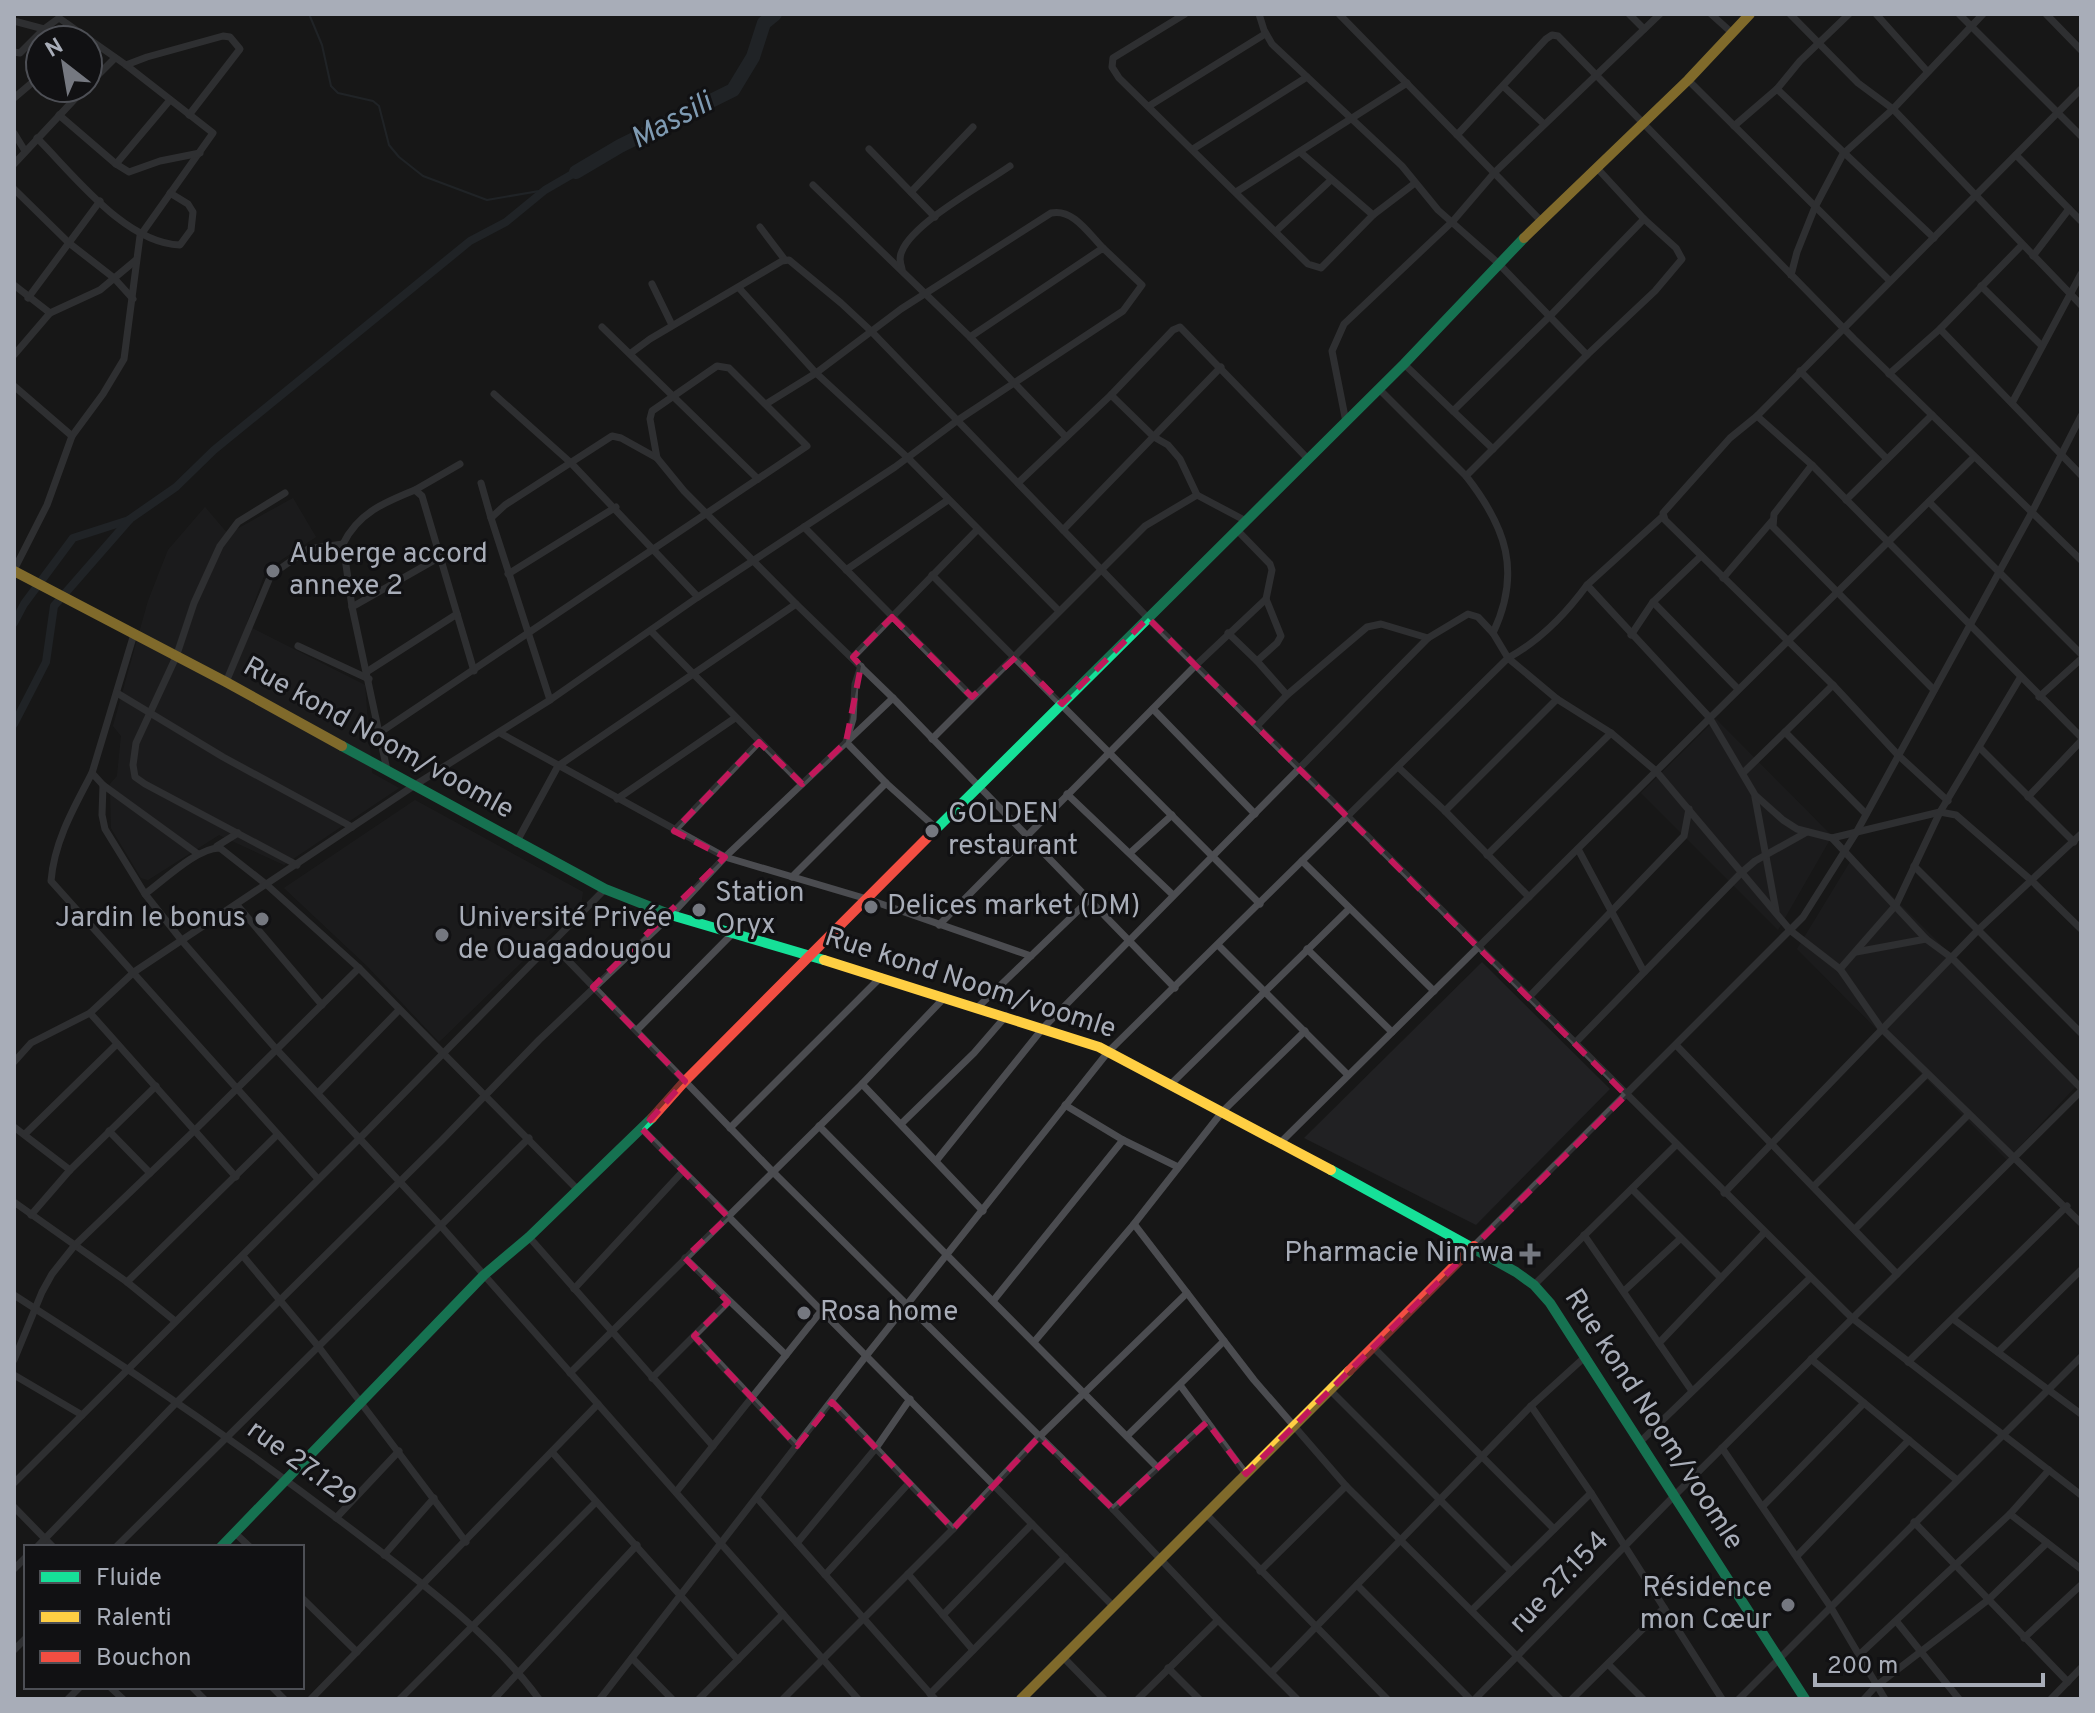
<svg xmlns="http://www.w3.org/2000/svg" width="2095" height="1713" font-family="Overpass,sans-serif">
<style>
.built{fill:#212123}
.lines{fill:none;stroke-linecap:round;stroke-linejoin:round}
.stream{stroke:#2a3239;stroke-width:2}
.canal{stroke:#2a3239;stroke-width:8}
.river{stroke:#2a3239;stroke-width:14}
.street{stroke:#4b4c50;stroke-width:7}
.fast{stroke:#16e098;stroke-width:10}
.slow{stroke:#ffcf43;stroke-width:10}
.jam{stroke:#f24e42;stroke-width:10}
.marked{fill:none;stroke:#c2185b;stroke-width:6;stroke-dasharray:16 10;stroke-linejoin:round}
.poi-dot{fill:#757880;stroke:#111113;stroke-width:3}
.labels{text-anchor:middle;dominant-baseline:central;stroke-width:6;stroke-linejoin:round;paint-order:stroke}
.poi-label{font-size:28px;fill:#a8adb8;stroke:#111113;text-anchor:start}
.street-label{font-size:28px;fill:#a8adb8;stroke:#111113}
.water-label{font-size:30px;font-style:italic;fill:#7f9bb3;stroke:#111113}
</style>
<rect width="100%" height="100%" fill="#171717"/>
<g class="built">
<path d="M293 498 316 537 266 570 246 625 365 685 372 773 399 788 284 865 219 835 148 880 141 878 111 828 110 784 117 776 121 736 113 726 148 601 168 550 205 507 228 534Z"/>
<path d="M1716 719 1832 836 1778 930 1641 793Z"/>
<path d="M415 800 583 892 581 905 439 1042 367 966 284 888Z"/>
<path d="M1853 857 2079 1083 2007 1160 1797 949Z"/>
<path d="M1482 962 1610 1089 1476 1225 1304 1138Z"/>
</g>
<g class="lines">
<path class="stream" d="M309 14 322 45 331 86 338 93 373 101 379 106 389 145 399 157 423 176 487 200 545 190"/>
<g class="canal">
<path d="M14 623 24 604 73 538 129 520"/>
<path d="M14 724 46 662 54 606 130 519 176 487 214 450 470 241 506 222 545 190 576 172"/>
</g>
<path class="river" d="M576 172 620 146 733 90 753 57 764 23 775 14"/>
<g class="street">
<path d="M1185 14 1113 58 1112 67 1119 78 1308 264 1321 268 1373 215"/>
<path d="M1259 14 1264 30 1272 44 1402 166 1438 210 1498 263 1587 355"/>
<path d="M1339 14 1542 222"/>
<path d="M1629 14 1644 29"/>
<path d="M1711 14 1731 32"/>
<path d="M1790 14 1858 83 1893 109 2081 305"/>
<path d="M1876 14 1927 71"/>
<path d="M1959 14 2081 136"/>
<path d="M2046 14 2081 50"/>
<path d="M14 21 44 29 59 18 126 65 213 133 140 236 124 359 103 394 72 436 47 505 14 570"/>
<path d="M14 52 20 53 44 29"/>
<path d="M126 65 147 57 223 36 230 37 240 49 189 115"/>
<path d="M1688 80 1889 280"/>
<path d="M88 85 115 58"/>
<path d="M1504 87 1544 124"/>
<path d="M1777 89 1800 61 1849 14"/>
<path d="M14 98 40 76"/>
<path d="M1149 106 1265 34"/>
<path d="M59 115 116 164 129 172 160 161 200 153"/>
<path d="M1734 126 1777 89 1934 238"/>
<path d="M14 133 25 151"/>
<path d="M1457 135 1546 39 1552 35 1558 36 1854 339 2081 560"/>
<path d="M37 138C74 175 125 243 180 245L191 230 193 212 188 204 170 193"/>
<path d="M869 149 935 217"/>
<path d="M1193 149 1307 77"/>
<path d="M1300 152 1373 215 1415 183"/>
<path d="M2016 155 2081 221"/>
<path d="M14 164 85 88"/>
<path d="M116 164 170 100"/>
<path d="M813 185 970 337 1066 437"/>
<path d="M14 189 69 243 114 278 133 299"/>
<path d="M911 192 973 127"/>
<path d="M1236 192 1407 83"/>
<path d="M760 227 785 260"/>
<path d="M1276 231 1331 180"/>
<path d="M2033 256 2069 209"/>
<path d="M902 269C900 262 899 257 902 251 914 222 983 185 1010 166"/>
<path d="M1791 275 1797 252 1815 207 1843 154 1893 109 1983 14"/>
<path d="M652 284 672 325"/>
<path d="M14 285 50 313 14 355"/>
<path d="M1981 286 2042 346"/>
<path d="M739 288 816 373 908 458 1059 611"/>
<path d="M28 298 100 201"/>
<path d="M50 313 100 290 136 260"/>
<path d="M602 327 758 479"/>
<path d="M1940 329 2081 475"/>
<path d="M631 353 650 339 782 261 789 260 841 303 871 331 1148 618 1852 1318 2081 1495"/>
<path d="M1404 364 1453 411 1550 316 1644 219"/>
<path d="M1800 371 1887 459"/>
<path d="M1889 374 1940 329 2022 245"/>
<path d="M14 386 72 436"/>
<path d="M1379 389 1466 476"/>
<path d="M494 394 571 463 698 597"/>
<path d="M1111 395 1154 437 1168 445 1180 459 1197 495 1246 521"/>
<path d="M2012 403 2081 274"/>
<path d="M766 404 816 373 901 309 1051 213C1073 208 1089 234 1103 248"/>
<path d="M1453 411 1493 449"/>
<path d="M1757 416 1812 465 2081 737"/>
<path d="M1346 422 1332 351 1344 324 1453 221 1495 172 1660 14"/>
<path d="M1812 465 1774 514 1773 527 1934 690"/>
<path d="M481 483 491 518"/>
<path d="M1018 483 1111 395 1173 330 1180 327 1308 459"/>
<path d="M415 490 460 464"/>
<path d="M285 493 238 522 220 546 194 603 176 657 136 743 133 765 135 777 145 784 297 865"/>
<path d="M1846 500 1932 415"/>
<path d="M1929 502 2081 654"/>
<path d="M804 527 972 697"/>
<path d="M1063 530 1221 367"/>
<path d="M846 570 948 500"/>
<path d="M508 574 616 507"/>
<path d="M932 575 1260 904"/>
<path d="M1723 578 1772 521"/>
<path d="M1587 585 1663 516"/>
<path d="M1653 602 1738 689"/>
<path d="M352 607 440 557"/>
<path d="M651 631 802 784"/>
<path d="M1228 633 1257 661 1287 695"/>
<path d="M134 634 92 773 103 785 102 815 105 829 145 894 183 942 277 1050 440 1225 858 1699"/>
<path d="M1631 635 1653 602 1701 556"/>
<path d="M298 646 369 679"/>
<path d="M853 657 977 530"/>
<path d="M1257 661 1277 643 1281 636 1266 599"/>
<path d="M861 666 855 684 853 719 846 742 886 783 936 828"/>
<path d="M368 671 457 614"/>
<path d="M226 682 271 575 308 549 343 544"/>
<path d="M117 693 223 757 352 827"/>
<path d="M2039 697 2081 659"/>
<path d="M550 700 491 518 505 505 612 436 621 438 657 458"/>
<path d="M1153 709 1255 814"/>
<path d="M1257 726 1287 695 1367 627 1381 624 1428 638"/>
<path d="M1785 732 1866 814"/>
<path d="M379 733 807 446 729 368 717 366 652 411 650 419 657 458 684 491 796 604 893 698 1175 988"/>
<path d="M500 733 725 857 867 899 1031 956"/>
<path d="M932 739 1145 526 1197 495"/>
<path d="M1980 748 2074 842"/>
<path d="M1398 767 1445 811 1529 897"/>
<path d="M387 770 352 607 343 544C358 513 385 502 415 490L422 496 474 671"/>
<path d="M92 773C74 807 54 842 51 881L318 1179"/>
<path d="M1743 773 1833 685"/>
<path d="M103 785 198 854"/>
<path d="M1067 794 1173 895"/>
<path d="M1755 797 1776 911"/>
<path d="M2028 797 2081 741"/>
<path d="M617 799 735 718"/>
<path d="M1948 801 1898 755 1833 685 1665 520 1663 513 1730 438 1757 416 2081 89"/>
<path d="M1445 811 1557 699"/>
<path d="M674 831 759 742"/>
<path d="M1832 838 1940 812 1956 815 2032 881 2081 929"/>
<path d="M516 843 558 766 796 604"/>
<path d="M217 846 238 833"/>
<path d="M1578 849 1644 972"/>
<path d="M1130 853 1172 815"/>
<path d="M1487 855 1611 733"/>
<path d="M1302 861 1434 991"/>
<path d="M1914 866 2081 1033"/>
<path d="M792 877 886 783"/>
<path d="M145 894C163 881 198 847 220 848L267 885 359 968 578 1190"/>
<path d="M237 905 322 1005"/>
<path d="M939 925 1195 666 1266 599 1272 570 1270 564 1237 530"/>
<path d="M551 943 773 1172 1113 1509 1218 1620 1297 1699"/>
<path d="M1219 946 1348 1075"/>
<path d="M1307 949 1392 1032"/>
<path d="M1856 952 1926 939"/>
<path d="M1840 969 1896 905 1940 812 2020 678"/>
<path d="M1529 997 1684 836 1689 809"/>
<path d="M977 1008 1089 900"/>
<path d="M90 1013 236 1177"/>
<path d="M637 1030 733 933"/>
<path d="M1575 1043 1741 873 1755 861 1807 832"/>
<path d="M1676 1045 1897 1274"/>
<path d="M14 1062 31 1043 90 1013 134 972 415 785 550 700 698 597 895 467 958 420 1123 311 1142 285 1103 248 970 337"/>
<path d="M862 1084 983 1211"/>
<path d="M1171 1084 1349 909"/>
<path d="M2081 1088 1952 958 1926 939 1832 838 1797 829 1783 820 1755 795 1709 717 1587 585C1565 615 1541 640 1508 658L1557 699 1611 733 1656 771 1791 931 1840 969 1881 1028 2081 1223"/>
<path d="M318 1093 399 1010"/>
<path d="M1065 1105 1123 1140 1178 1167"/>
<path d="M901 1124 974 1053 1006 1016"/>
<path d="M819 1126 1156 1466"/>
<path d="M14 1127 70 1170"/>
<path d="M730 1128 881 977"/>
<path d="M642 1129 1113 1606"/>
<path d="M109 1131 150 1173"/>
<path d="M25 1134 117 1044"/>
<path d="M1281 1142 1974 457"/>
<path d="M936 1161 1043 1028 1428 638 1468 614 1478 617 1493 633"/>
<path d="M1814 1186 1927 1074"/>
<path d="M1632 1189 1721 1278"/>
<path d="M1724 1193 1979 929 2081 834"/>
<path d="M14 1202 127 1282 175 1321"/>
<path d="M31 1215 70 1170 156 1086"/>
<path d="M1134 1224 1254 1380 1346 1486 1560 1699"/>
<path d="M1855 1229 1968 1115"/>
<path d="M1584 1235 1692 1391"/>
<path d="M529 1237 713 1446"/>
<path d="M1474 1246 1803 917 1856 833 2032 512 2081 416"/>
<path d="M243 1256 318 1346 466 1542"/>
<path d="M685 1258 786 1355"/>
<path d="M127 1282 277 1135"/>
<path d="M1534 1285 1676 1145"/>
<path d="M574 1289 683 1171"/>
<path d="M1624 1291 1680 1239"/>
<path d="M14 1295C132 1370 248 1450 359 1535 423 1584 491 1634 539 1699"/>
<path d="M993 1301 1123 1140"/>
<path d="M1953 1319 2081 1414"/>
<path d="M694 1336 797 1446"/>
<path d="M1034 1342 1134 1224 1222 1112 1305 1031"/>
<path d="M1659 1343 1764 1233"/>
<path d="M1373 1347 1554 1529"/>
<path d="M1998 1352 2081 1270"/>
<path d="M1811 1359 1957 1480"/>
<path d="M14 1360 42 1292 52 1274 75 1245 194 1131 359 968"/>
<path d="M1908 1362 2067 1206"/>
<path d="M570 1373 862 1084 944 998"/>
<path d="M14 1375 82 1415"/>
<path d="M652 1378 728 1302"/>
<path d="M1180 1385 1246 1474"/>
<path d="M1330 1390 1511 1571"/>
<path d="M832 1402 953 1529"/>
<path d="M1531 1406 1591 1493 1722 1699"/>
<path d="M1127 1436 1224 1341"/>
<path d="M1641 1441 1810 1278"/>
<path d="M1722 1448 1830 1606 1885 1699"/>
<path d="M552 1452 738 1660"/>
<path d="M14 1483 360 1138 605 889"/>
<path d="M676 1492 822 1310"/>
<path d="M757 1498 935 1699"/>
<path d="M1763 1506 1864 1403"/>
<path d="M14 1507 53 1547"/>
<path d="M1113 1509 1207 1422"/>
<path d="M1206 1514 1387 1699"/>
<path d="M2010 1514 2081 1569"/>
<path d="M336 1518 399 1451"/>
<path d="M1914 1522 2068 1682"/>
<path d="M235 1533 250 1547"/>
<path d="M797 1543 876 1448 910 1399"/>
<path d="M37 1547 176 1403 442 1140 539 1040 671 915 725 857 893 698"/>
<path d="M116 1547 529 1138"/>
<path d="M384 1555 434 1498"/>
<path d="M1797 1556 1909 1440"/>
<path d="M14 1569 26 1557"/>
<path d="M1260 1571 1346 1486"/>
<path d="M908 1574 973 1650"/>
<path d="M825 1575 909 1483"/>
<path d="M1357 1585 1470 1699"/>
<path d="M302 1598 357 1652"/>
<path d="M1472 1610 1591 1493"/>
<path d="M943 1615 1032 1524"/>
<path d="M1897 1622 1959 1699"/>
<path d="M2024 1638 2081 1585"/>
<path d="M14 1650 26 1638"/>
<path d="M1859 1655 2010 1514 2049 1470"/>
<path d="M1063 1657 1104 1699"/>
<path d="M632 1658 672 1699"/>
<path d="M1608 1664 1643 1699"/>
<path d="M1168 1668 1199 1699"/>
<path d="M1272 1672 1531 1406 1586 1356"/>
<path d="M110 1687 123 1699"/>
<path d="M192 1687 204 1699"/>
<path d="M272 1687 284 1699"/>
<path d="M930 1694 1065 1557"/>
<path d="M68 1699 80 1687"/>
<path d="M311 1699 598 1404"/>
<path d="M400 1699 596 1502"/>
<path d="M494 1699 637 1545"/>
<path d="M600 1699 866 1356 1108 1052 1508 658 1493 633C1522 572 1506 527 1466 476L1587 355 1655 291 1682 259 1676 248 1644 219 1597 168"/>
<path d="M699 1699 783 1614"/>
<path d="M783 1699 953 1529 1039 1437 1187 1293"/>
<path d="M1138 1699 1218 1620"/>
<path d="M1475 1699 1674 1496 2081 1091"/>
<path d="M1572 1699 1664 1608"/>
<path d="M1739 1699 2081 1357"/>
<path d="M1864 1699 1876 1686 1988 1600 2047 1543"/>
<path d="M2051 1699 2081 1668"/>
</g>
<g class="fast">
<path d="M342 746 605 889 671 915 824 960"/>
<path d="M934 831 1404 364 1524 238"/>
<path d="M1331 1170 1516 1272 1534 1285 1550 1303 1805 1699"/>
<path d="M221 1547 484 1275 529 1237 652 1118"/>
</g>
<g class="slow">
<path d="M1524 238 1688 80 1750 14"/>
<path d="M14 571 226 682 342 746"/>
<path d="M824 960 1099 1047 1331 1170"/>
<path d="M1021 1699 1349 1371"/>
</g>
<g class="jam">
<path d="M652 1118 685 1081 934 831"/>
<path d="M1349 1371 1474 1246"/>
</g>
</g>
<path d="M0 0H2095V1713H0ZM892 617 972 697 1016 657 1062 704 1148 618 1626 1095 1246 1474 1207 1422 1113 1509 1039 1437 953 1529 832 1402 797 1446 694 1336 728 1302 685 1258 728 1217 642 1129 685 1081 593 987 725 857 674 831 759 742 802 784 846 742 861 666 853 657Z" fill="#171717" fill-opacity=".55" fill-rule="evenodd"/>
<path class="marked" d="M892 617 972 697 1016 657 1062 704 1148 618 1626 1095 1246 1474 1207 1422 1113 1509 1039 1437 953 1529 832 1402 797 1446 694 1336 728 1302 685 1258 728 1217 642 1129 685 1081 593 987 725 857 674 831 759 742 802 784 846 742 861 666 853 657Z"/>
<g class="poi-dot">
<circle cx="273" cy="571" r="8"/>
<circle cx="932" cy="831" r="8"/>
<circle cx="871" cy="907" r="8"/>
<circle cx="699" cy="910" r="8"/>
<circle cx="262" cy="919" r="8"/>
<circle cx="442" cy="935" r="8"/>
<path d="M1526 1242h8v8h8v8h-8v8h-8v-8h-8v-8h8z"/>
<circle cx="804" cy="1313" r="8"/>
<circle cx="1788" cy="1605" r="8"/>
</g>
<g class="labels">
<g class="poi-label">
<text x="289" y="555">Auberge accord<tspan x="289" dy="32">annexe 2</tspan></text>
<text x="948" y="815">GOLDEN<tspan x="948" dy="32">restaurant</tspan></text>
<text x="715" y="894">Station<tspan x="715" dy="32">Oryx</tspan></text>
<text x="887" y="907">Delices market (DM)</text>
<text x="246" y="919" text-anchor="end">Jardin le bonus</text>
<text x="458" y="919">Université Privée<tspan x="458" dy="32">de Ouagadougou</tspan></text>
<text x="1514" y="1254" text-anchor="end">Pharmacie Ninrwa</text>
<text x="820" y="1313">Rosa home</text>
<text x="1772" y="1589" text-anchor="end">Résidence<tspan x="1772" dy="32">mon Cœur</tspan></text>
</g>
<g class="street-label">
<text transform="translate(378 739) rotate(29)">Rue kond Noom/voomle</text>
<text transform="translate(970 984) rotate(18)">Rue kond Noom/voomle</text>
<text transform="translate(1653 1420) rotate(57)">Rue kond Noom/voomle</text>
<text transform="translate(301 1465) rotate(36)">rue 27.129</text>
<text transform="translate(1560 1583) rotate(-46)">rue 27.154</text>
</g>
<g class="water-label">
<text transform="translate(672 122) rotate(-28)">Massili</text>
</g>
</g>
<rect width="2095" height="1713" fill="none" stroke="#a8adb8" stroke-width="32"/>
<rect x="24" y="1545" width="280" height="144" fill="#111113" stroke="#4d4f55" stroke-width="2"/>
<rect x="40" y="1571" width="40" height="12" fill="#16e098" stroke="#4d4f55" stroke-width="2"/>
<text x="96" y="1585" font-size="24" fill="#a8adb8">Fluide</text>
<rect x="40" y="1611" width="40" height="12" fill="#ffcf43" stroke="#4d4f55" stroke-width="2"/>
<text x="96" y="1625" font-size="24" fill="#a8adb8">Ralenti</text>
<rect x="40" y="1651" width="40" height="12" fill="#f24e42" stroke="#4d4f55" stroke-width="2"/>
<text x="96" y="1665" font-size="24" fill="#a8adb8">Bouchon</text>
<g transform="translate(64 64) rotate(329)"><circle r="38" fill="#111113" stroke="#4d4f55" stroke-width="2"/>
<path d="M0-6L14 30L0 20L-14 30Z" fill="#757880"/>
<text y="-12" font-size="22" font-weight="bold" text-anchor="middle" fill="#a8adb8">N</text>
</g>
<path d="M1815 1673v12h228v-12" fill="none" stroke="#a8adb8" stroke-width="4"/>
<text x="1827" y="1673" font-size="24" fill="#a8adb8" stroke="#111113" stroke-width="6" paint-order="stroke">200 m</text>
</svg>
